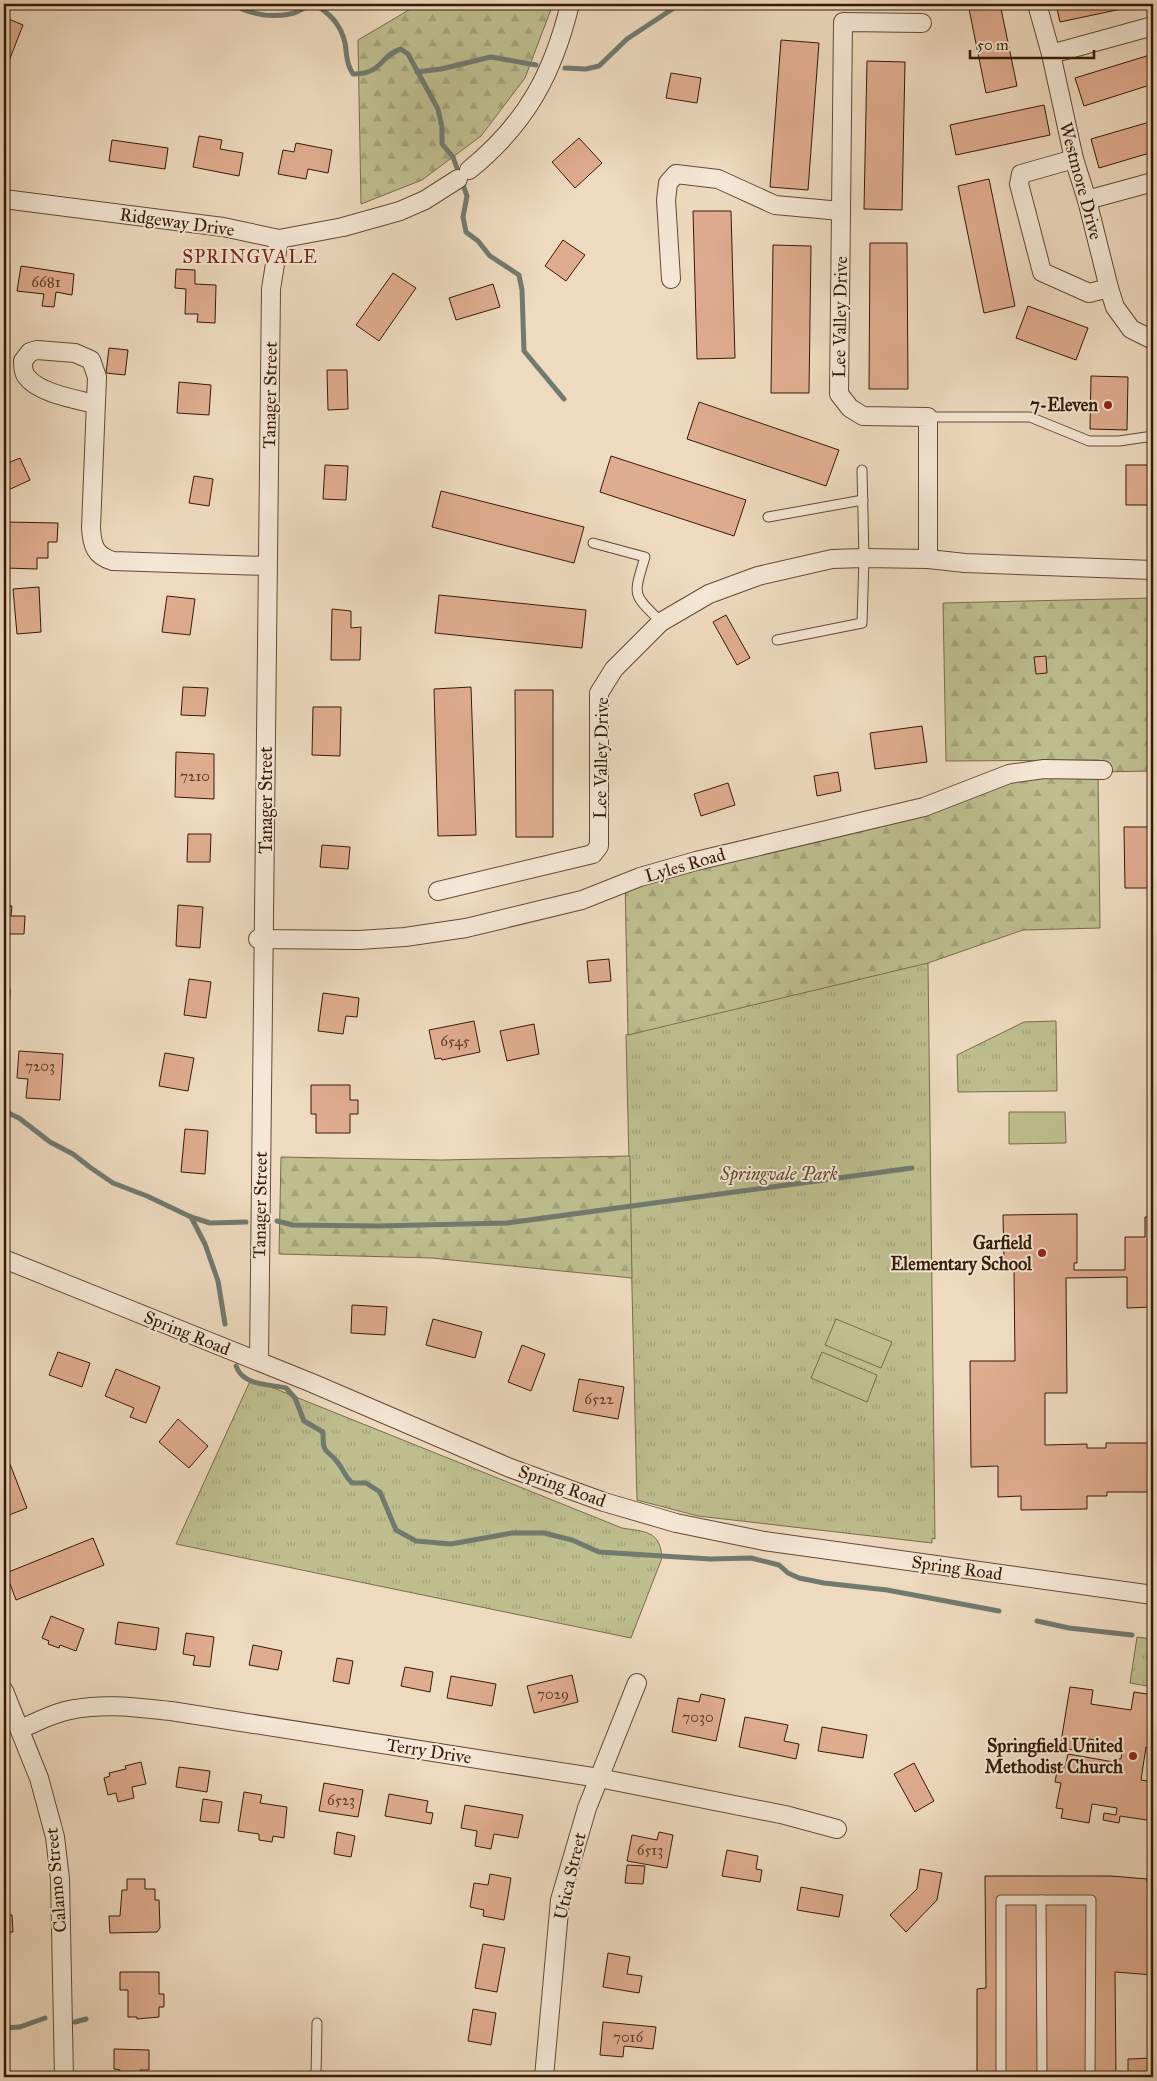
<svg xmlns="http://www.w3.org/2000/svg" width="1157" height="2081" font-family="'IM FELL Great Primer',serif">
<style>
.grass{fill:url(#grass-tufts);stroke:#7a6c4b}
.forest{fill:url(#forest-firs);stroke:#7a6c4b}
.pitch{fill:#bebe8f;stroke:#7a6c4b}
.lines{fill:none;stroke-linecap:round;stroke-linejoin:round}
.stream{stroke:#717a6f;stroke-width:5}
.building{fill:#e0ac90;stroke:#361a07}
.service-casing{stroke:#644a35;stroke-width:11}
.minor-casing{stroke:#644a35;stroke-width:20}
.service{stroke:#f4e7d5;stroke-width:9}
.minor{stroke:#f4e7d5;stroke-width:18}
.poi-dot{fill:#8f2418;stroke:#f4e7d5;stroke-width:2}
.labels{text-anchor:middle;dominant-baseline:central;stroke-width:4;stroke-linejoin:round;paint-order:stroke}
.number-label{font-size:15px;fill:#603e29}
.street-label{font-size:18px;fill:#361a07;stroke:#f4e7d5}
.poi-label{font-size:18px;font-weight:bold;fill:#361a07;stroke:#f4e7d5;text-anchor:end}
.park-label{font-size:18px;font-style:italic;fill:#5f4b30;stroke:#f4e7d5}
.neighbourhood-label{font-size:19px;letter-spacing:1px;fill:#7a1f14;stroke:#f4e7d5}
</style>
<defs>
<pattern id="grass-tufts" width="24" height="20" patternUnits="userSpaceOnUse" patternTransform="scale(1.25)"><rect width="24" height="20" fill="#bebe8f"/><path d="M3 7l-1-3M5 7V3M7 7l1-3M15 17l-1-3M17 17v-4M19 17l1-3" fill="none" stroke="#a4a37a"/></pattern>
<pattern id="forest-firs" width="22" height="20" patternUnits="userSpaceOnUse" patternTransform="scale(1.25)"><rect width="22" height="20" fill="#bebe8f"/><path d="M5 1l3.5 6h-7zM16 11l3.5 6h-7z" fill="#a4a37a"/></pattern>
</defs>
<rect width="100%" height="100%" fill="#eedabf"/>
<filter id="stains"><feTurbulence type="fractalNoise" baseFrequency=".004" numOctaves="4"/><feColorMatrix values="0 0 0 0 .2 0 0 0 0 .09 0 0 0 0 .02 0 0 0 .5 -.17"/></filter>
<radialGradient id="worn" r=".72"><stop offset=".6" stop-color="#630" stop-opacity="0"/><stop offset="1" stop-color="#630" stop-opacity=".3"/></radialGradient>
<g class="grass">
<path d="M926 946V964L928 963 935 1539 932 1538V1543L698 1516 637 1500 626 1035Z"/>
<path d="M1056 1021 1057 1091 958 1092 957 1055 1024 1022Z"/>
<path d="M251 1379 622 1528C645 1532 660 1530 662 1558L631 1638 176 1544Z"/>
<path d="M1137 1637 1153 1639V1687L1130 1683Z"/>
</g>
<g class="forest">
<path d="M419 4H553L525 78 481 136 422 180 361 204 358 40Z"/>
<path d="M1153 598V771L1098 772 1100 928 1023 930 928 963 628 1035 625 880 946 804 999 772 1098 771 1099 760 946 761 943 603Z"/>
<path d="M630 1156 632 1278 432 1258 279 1254 281 1157 441 1160Z"/>
</g>
<g class="pitch">
<path d="M1009 1112H1065L1066 1143 1009 1144Z"/>
<path d="M836 1319 892 1342 881 1368 825 1345Z"/>
<path d="M822 1352 877 1375 867 1402 811 1378Z"/>
</g>
<g class="lines">
<g class="stream">
<path d="M232 4C250 14 270 18 290 14 298 13 305 7 312 4"/>
<path d="M313 4C329 12 341 25 345 43 347 55 346 63 353 74 383 74 379 56 401 49L408 54 438 109 442 127V144L453 157 467 196 463 217 466 232 478 241 490 256 519 275 522 290 524 351 564 399"/>
<path d="M565 68 586 69 599 66 627 39 680 4"/>
<path d="M417 72 441 69 491 57 536 65"/>
<path d="M4 1111 19 1118 50 1142 73 1154 91 1168 113 1183 147 1196 191 1217 210 1223 246 1222"/>
<path d="M191 1217 205 1244 218 1281 225 1324"/>
<path d="M277 1221 293 1225 378 1226 507 1223 912 1168"/>
<path d="M236 1366C243 1386 269 1384 286 1388L295 1398 304 1421 323 1432C323 1458 327 1447 338 1463 344 1470 343 1474 352 1483H366L380 1492 396 1530 416 1541 451 1544 512 1533H544L572 1540 599 1552 710 1559 751 1558 779 1565 788 1573 799 1578 824 1583 887 1590 999 1611"/>
<path d="M1037 1621 1069 1628 1132 1635"/>
<path d="M75 2022 86 2019"/>
<path d="M4 2028 20 2027 45 2018"/>
</g>
</g>
<g class="building">
<path d="M968 4H1000L1017 86 986 93Z"/>
<path d="M1056 4H1145L1060 22Z"/>
<path d="M4 17 23 25 7 66 4 64Z"/>
<path d="M781 40 819 43 808 190 770 187Z"/>
<path d="M1153 54V84L1084 106 1075 78Z"/>
<path d="M867 61 905 62 902 210 864 209Z"/>
<path d="M671 73 701 78 697 103 666 98Z"/>
<path d="M1044 105 1050 135 956 155 950 125Z"/>
<path d="M1153 121V152L1099 168 1091 139Z"/>
<path d="M199 136 222 140 220 149 243 153 239 176 193 167Z"/>
<path d="M579 138 602 163 575 188 552 162Z"/>
<path d="M112 140 168 148 165 169 109 161Z"/>
<path d="M296 143 332 150 328 173 308 169 306 179 278 174 283 150 294 152Z"/>
<path d="M989 179 1015 306 984 313 958 186Z"/>
<path d="M693 211H731L735 358 697 359Z"/>
<path d="M563 240 585 255 566 281 545 266Z"/>
<path d="M870 243H907L908 389H869Z"/>
<path d="M773 245 811 246 809 393H771Z"/>
<path d="M21 266 74 274 72 295 56 292 54 307 42 306 44 294 17 291Z"/>
<path d="M176 269 195 270V284L216 285 215 323 197 322 198 314H185L186 289 175 288Z"/>
<path d="M393 273 416 288 379 341 356 325Z"/>
<path d="M493 284 500 307 456 320 449 298Z"/>
<path d="M1028 306 1088 328 1076 360 1016 338Z"/>
<path d="M109 348 128 350 125 375 106 373Z"/>
<path d="M327 370H347L348 409 328 410Z"/>
<path d="M1091 376 1128 377 1127 430 1090 429Z"/>
<path d="M179 382 211 385 209 415 177 413Z"/>
<path d="M699 402 839 450 826 486 687 439Z"/>
<path d="M4 454 8 463 20 458 30 480 4 492Z"/>
<path d="M611 456 746 500 734 536 600 492Z"/>
<path d="M325 465 348 466 346 500 323 499Z"/>
<rect x="1126" y="465" width="27" height="40"/>
<path d="M194 476 213 479 209 506 189 503Z"/>
<path d="M441 491 584 527 574 563 432 527Z"/>
<path d="M6 522 58 523 57 542H48V558H37V569L5 568Z"/>
<path d="M39 587 41 632 17 634 13 589Z"/>
<path d="M439 595 586 610 582 648 435 633Z"/>
<path d="M167 596 195 599 190 635 162 632Z"/>
<path d="M332 609 351 611V628L361 627 360 660H331Z"/>
<path d="M726 615 750 658 737 665 713 622Z"/>
<path d="M1046 656 1047 673 1036 674 1034 657Z"/>
<path d="M183 687 208 688 205 716 181 715Z"/>
<path d="M471 687 476 835 438 836 434 689Z"/>
<path d="M515 690H553V837H516Z"/>
<path d="M313 707H341L340 756 312 755Z"/>
<path d="M922 726 927 762 875 769 870 733Z"/>
<path d="M176 752 214 754V799L175 797Z"/>
<path d="M838 772 841 791 817 796 814 776Z"/>
<path d="M728 783 735 805 701 816 694 794Z"/>
<path d="M1124 827H1153V888H1125Z"/>
<path d="M188 834H211L210 862H187Z"/>
<path d="M322 845 350 847 348 869 320 867Z"/>
<path d="M178 905 203 907 200 948 176 946Z"/>
<path d="M4 906H12L11 916H25L24 934H4Z"/>
<path d="M609 959 611 981 589 983 587 961Z"/>
<path d="M189 979 211 982 206 1018 184 1015Z"/>
<path d="M4 989H10L9 1018H4Z"/>
<path d="M323 993 359 998 357 1017 346 1016 343 1034 318 1031Z"/>
<path d="M474 1021 480 1052 442 1060 441 1058 435 1059 429 1030Z"/>
<path d="M534 1024 539 1054 507 1061 500 1031Z"/>
<path d="M19 1051 63 1054 60 1100 26 1098 28 1079 17 1078Z"/>
<path d="M165 1053 194 1058 188 1091 159 1086Z"/>
<path d="M311 1085H350V1100H358V1114H350V1133H316V1114H311Z"/>
<path d="M185 1129 208 1131 205 1174 181 1172Z"/>
<path d="M1077 1214V1263H1074V1270H1125V1237H1145V1217H1153V1307L1127 1308V1277L1066 1278 1067 1393H1045V1445L1087 1444V1448H1106V1443H1153V1492H1107V1496H1087V1509L1021 1510V1496L998 1497V1466L971 1467 970 1361H1015L1014 1271H1006V1262H1004L1003 1215Z"/>
<path d="M352 1305 387 1307 385 1335 351 1333Z"/>
<path d="M433 1319 482 1332 475 1358 426 1345Z"/>
<path d="M522 1345 545 1354 531 1391 508 1382Z"/>
<path d="M58 1352 90 1363 82 1387 49 1375Z"/>
<path d="M116 1369 160 1387 146 1423 130 1417 134 1408 105 1396Z"/>
<path d="M579 1379 624 1387 618 1419 573 1411Z"/>
<path d="M4 1398 9 1431 4 1432Z"/>
<path d="M178 1419 208 1446 189 1468 159 1442Z"/>
<path d="M8 1459 27 1508 4 1517V1461Z"/>
<path d="M93 1538 104 1565 16 1600 6 1573Z"/>
<path d="M51 1616 84 1629 76 1651 60 1645 59 1648 48 1644 49 1641 42 1638Z"/>
<path d="M118 1622 159 1628 156 1650 115 1644Z"/>
<path d="M186 1633 214 1637 210 1667 193 1665 195 1656 183 1654Z"/>
<path d="M253 1645 282 1651 278 1670 249 1665Z"/>
<path d="M337 1658 353 1661 349 1684 333 1681Z"/>
<path d="M405 1667 433 1672 430 1692 401 1686Z"/>
<path d="M572 1675 578 1702 534 1713 527 1686Z"/>
<path d="M451 1676 496 1684 492 1706 447 1698Z"/>
<path d="M1070 1687 1093 1690 1091 1704 1131 1710 1134 1692 1153 1695 1151 1712 1153 1713V1727L1150 1749 1146 1747 1141 1780 1153 1782V1821L1120 1816 1119 1823 1103 1820 1104 1813 1116 1815 1117 1808 1092 1804 1089 1823 1061 1818 1063 1809 1056 1808 1061 1783 1055 1782 1058 1766 1065 1767 1068 1754 1114 1762 1115 1759H1121L1123 1745 1089 1739 1086 1752 1060 1748Z"/>
<path d="M701 1694 725 1699 716 1741 672 1732 678 1698 699 1702Z"/>
<path d="M745 1717 788 1725 784 1741 799 1744 796 1759 739 1747Z"/>
<path d="M822 1727 867 1735 863 1758 818 1751Z"/>
<path d="M141 1762 146 1784 132 1787 134 1798 118 1802 116 1793 108 1795 104 1778 110 1776 109 1773 126 1769 125 1766Z"/>
<path d="M914 1763 934 1801 915 1812 894 1774Z"/>
<path d="M179 1767 210 1771 207 1792 176 1787Z"/>
<path d="M324 1783 363 1790 358 1817 319 1811Z"/>
<path d="M244 1792 262 1795 260 1803 287 1807 284 1838 273 1836 272 1842 259 1840V1834L238 1831Z"/>
<path d="M389 1794 428 1801 426 1812 433 1813 431 1824 385 1816Z"/>
<path d="M203 1799 222 1802 219 1823 200 1821Z"/>
<path d="M465 1805 523 1815 518 1838 494 1834 491 1849 475 1846 477 1831 461 1828Z"/>
<path d="M337 1832 355 1836 351 1857 334 1854Z"/>
<path d="M659 1832 673 1835 667 1868 627 1861 632 1835 657 1840Z"/>
<path d="M727 1850 758 1856 756 1869 762 1870 760 1882 722 1876Z"/>
<path d="M627 1865 645 1866 643 1884 625 1883Z"/>
<path d="M920 1869 942 1873 937 1900 906 1932 890 1915 917 1889Z"/>
<path d="M490 1874 511 1878 504 1920 483 1916 484 1910 470 1907 474 1883 488 1885Z"/>
<path d="M985 1876H1111L1147 1879V1882L1153 1883V1975L1115 1972 1116 2077H977V1989L986 1988Z"/>
<path d="M127 1879H145V1889H155V1900H159L160 1928 157 1932 110 1933 109 1916H120L122 1890H127Z"/>
<path d="M801 1887 843 1895 839 1917 797 1910Z"/>
<path d="M4 1905 5 1915H12L13 1932H5L4 1943Z"/>
<path d="M483 1944 505 1948 497 1992 475 1988Z"/>
<path d="M608 1953 630 1957 627 1974 642 1976 639 1993 603 1987Z"/>
<path d="M120 1972H159V1994H164V2007H159V2017L137 2019V2017H128V1990H120Z"/>
<path d="M473 2009 496 2013 491 2045 468 2041Z"/>
<path d="M603 2022 656 2027 653 2049 624 2046 623 2057 600 2055Z"/>
<path d="M4 2043H5L6 2077H4Z"/>
<path d="M114 2049 149 2050V2070H140V2077H118L120 2070 114 2069Z"/>
<path d="M1153 2058V2077H1128V2059Z"/>
</g>
<g class="lines">
<g class="service-casing">
<g id="service">
<path d="M928 417H1030L1089 441H1119L1153 436"/>
<path d="M768 517 863 500"/>
<path d="M593 543 645 557C633 597 632 593 661 622"/>
<path d="M777 640 862 623 864 558 862 470"/>
<path d="M1041 1900 1042 2077"/>
<path d="M316 2077 317 2023"/>
<path d="M1001 2077V1900H1091L1090 2077"/>
</g>
</g>
<g class="minor-casing">
<g id="minor">
<path d="M1037 4 1051 54 1074 159 1087 200 1109 288 1115 307 1131 329 1153 340"/>
<path d="M1051 54 1153 26"/>
<path d="M1074 159 1021 174 1019 184 1042 272 1089 293 1109 288"/>
<path d="M469 170C526 124 553 74 570 4"/>
<path d="M4 199 223 227 279 239 343 227 400 211 425 200 458 179"/>
<path d="M1087 200 1153 182"/>
<path d="M841 211 843 22 922 23"/>
<path d="M671 279 666 200 668 183 676 174 718 179 775 205 841 211 839 394 850 408 863 416 928 417V559L965 563 1153 570"/>
<path d="M95 404C75 399 38 393 26 376 23 372 23 366 23 361L30 352 37 350 75 353 91 360 97 377 91 528C92 545 95 556 113 561L267 566"/>
<path d="M438 891 593 854 599 846V693L614 669 661 622 709 594 758 576 832 559 864 558 928 559"/>
<path d="M258 939 359 940 405 937 466 928 582 900 640 877 696 861 924 807 1009 774 1044 769 1103 770"/>
<path d="M4 1259 312 1383 510 1468 604 1502 676 1523 764 1541 1153 1595"/>
<path d="M259 1361 271 289 279 239"/>
<path d="M4 1691 39 1778 55 1837 60 1879 64 2077"/>
<path d="M21 1729C38 1721 56 1712 75 1709 107 1703 139 1708 171 1711L599 1778 785 1815 837 1829"/>
<path d="M544 2077 560 1900 587 1808 637 1683"/>
</g>
</g>
<use href="#service" class="service"/>
<use href="#minor" class="minor"/>
</g>
<g class="poi-dot">
<circle cx="1108" cy="405" r="5"/>
<circle cx="1042" cy="1253" r="5"/>
<circle cx="1133" cy="1756" r="5"/>
</g>
<g class="labels">
<g class="number-label">
<text x="46" y="282">6681</text>
<text x="195" y="776">7210</text>
<text x="455" y="1041">6545</text>
<text x="40" y="1066">7203</text>
<text x="599" y="1399">6522</text>
<text x="553" y="1694">7029</text>
<text x="698" y="1717">7030</text>
<text x="341" y="1800">6523</text>
<text x="650" y="1850">6513</text>
<text x="628" y="2037">7016</text>
</g>
<g class="street-label">
<text transform="translate(1081 181) rotate(75)">Westmore Drive</text>
<text transform="translate(177 222) rotate(8)">Ridgeway Drive</text>
<text transform="translate(840 317) rotate(-89)">Lee Valley Drive</text>
<text transform="translate(270 395) rotate(-89)">Tanager Street</text>
<text transform="translate(601 758) rotate(-89)">Lee Valley Drive</text>
<text transform="translate(266 800) rotate(-90)">Tanager Street</text>
<text transform="translate(685 865) rotate(-16)">Lyles Road</text>
<text transform="translate(260 1205) rotate(-89)">Tanager Street</text>
<text transform="translate(187 1333) rotate(22)">Spring Road</text>
<text transform="translate(562 1486) rotate(20)">Spring Road</text>
<text transform="translate(957 1568) rotate(8)">Spring Road</text>
<text transform="translate(429 1751) rotate(9)">Terry Drive</text>
<text transform="translate(570 1876) rotate(-77)">Utica Street</text>
<text transform="translate(56 1880) rotate(-95)">Calamo Street</text>
</g>
<g class="poi-label">
<text x="1098" y="405">7-Eleven</text>
<text x="1032" y="1243">Garfield<tspan x="1032" dy="21">Elementary School</tspan></text>
<text x="1123" y="1746">Springfield United<tspan x="1123" dy="21">Methodist Church</tspan></text>
</g>
<g class="park-label">
<text x="779" y="1174">Springvale Park</text>
</g>
<g class="neighbourhood-label">
<text x="250" y="256">SPRINGVALE</text>
</g>
</g>
<rect width="1157" height="2081" fill="none" stroke="#eedabf" stroke-width="20"/>
<rect x="5" y="5" width="1147" height="2071" fill="none" stroke="#361a07" stroke-width="2.5"/>
<rect x="10" y="10" width="1137" height="2061" fill="none" stroke="#361a07"/>
<path d="M970 50v8h124v-8" fill="none" stroke="#361a07" stroke-width="2.5"/>
<text x="977" y="50" font-size="15" fill="#361a07" stroke="#f4e7d5" stroke-width="4" paint-order="stroke">50 m</text>
<rect width="100%" height="100%" filter="url(#stains)"/>
<rect width="100%" height="100%" fill="url(#worn)"/>
</svg>
